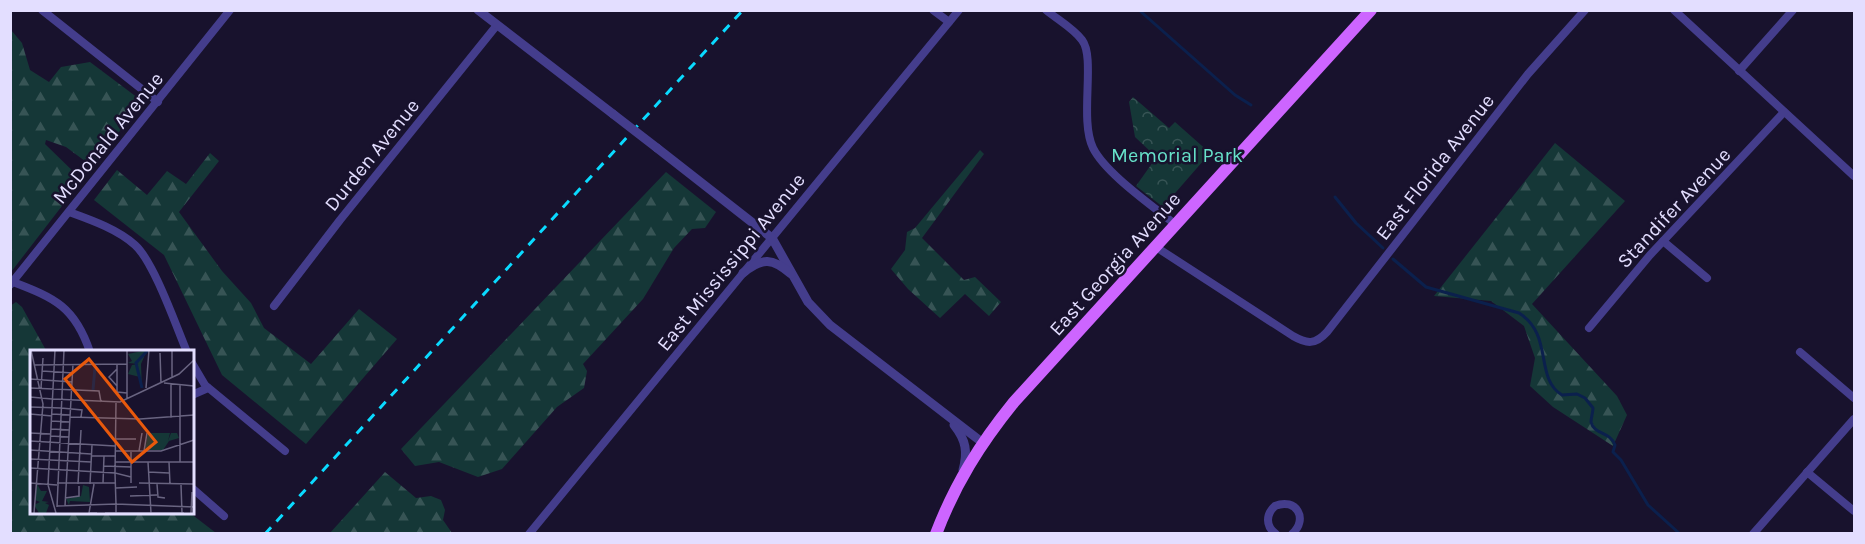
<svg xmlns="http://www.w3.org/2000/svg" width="1865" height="544" font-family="Karla,sans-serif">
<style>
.forest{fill:url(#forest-firs)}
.park{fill:url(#park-crowns)}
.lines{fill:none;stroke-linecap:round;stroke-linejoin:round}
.stream{stroke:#0b204d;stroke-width:3}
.minor{stroke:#443d8c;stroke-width:8}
.tertiary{stroke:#443d8c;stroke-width:9}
.primary{stroke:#cd65ff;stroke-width:12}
.rail{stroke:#0adaff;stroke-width:3;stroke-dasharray:9 8;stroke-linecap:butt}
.tertiary-bridge{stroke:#443d8c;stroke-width:9}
.labels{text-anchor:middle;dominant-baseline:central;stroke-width:5;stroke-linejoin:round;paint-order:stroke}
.street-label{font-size:20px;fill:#e3deff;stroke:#18122d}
.park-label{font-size:20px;fill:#67e2ca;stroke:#18122d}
.inset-river{fill:none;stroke:#0b204d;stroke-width:3}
.inset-road{fill:none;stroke:#696481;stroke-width:1.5}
.view{fill:#e8590c;fill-opacity:0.15;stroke:#e8590c;stroke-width:3}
.inset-edge{fill:none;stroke:#e3deff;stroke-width:3}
</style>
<defs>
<pattern id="forest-firs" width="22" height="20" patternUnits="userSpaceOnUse" patternTransform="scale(1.5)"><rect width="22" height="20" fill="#153737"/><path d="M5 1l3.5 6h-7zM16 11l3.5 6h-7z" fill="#375455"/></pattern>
<pattern id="park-crowns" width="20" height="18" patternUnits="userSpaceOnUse" patternTransform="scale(1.5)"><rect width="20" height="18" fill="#153737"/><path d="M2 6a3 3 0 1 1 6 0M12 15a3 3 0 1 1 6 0" fill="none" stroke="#375455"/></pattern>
</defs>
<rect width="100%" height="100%" fill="#18122d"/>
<g class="forest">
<path d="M11 30 22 43 30 70 49 82 61 67 90 62 142 101 93 167 66 147 46 140 45 144 82 180 11 272Z"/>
<path d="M1555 143 1625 201 1532 304 1617 396 1627 415 1613 446 1553 407 1530 386 1535 358 1524 326 1491 301 1434 296Z"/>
<path d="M980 150 984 154 922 238 964 280 975 277 1001 302 989 316 965 294 940 318 908 289 891 269 905 250 907 232 915 228Z"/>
<path d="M210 153 219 161 179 212 222 271 251 303 264 328 311 364 359 309 397 339 306 444 222 375 164 255 94 200 117 170 147 195 167 171 186 184Z"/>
<path d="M666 172 716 212 705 228 692 229 674 248 643 299 583 364 587 371 584 388 557 407 502 469 478 477 439 462 415 466 401 449Z"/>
<path d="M16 302 22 307 47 352H32V512L190 513 216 533H11L10 306Z"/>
<path d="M385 472 416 498 431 496 441 500 445 510 443 520 452 533H330Z"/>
</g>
<path class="park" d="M1133 97 1169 128 1175 122 1210 153 1163 207 1136 186 1153 162 1152 153 1135 137 1129 102Z"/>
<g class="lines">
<g class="stream">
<path d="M1139 10 1235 95 1251 105"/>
<path d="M1335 197 1356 223 1383 248"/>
<path d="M1393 259 1426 287 1519 313C1554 335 1534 378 1562 395L1577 394 1585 398 1593 408C1593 412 1591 418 1591 422 1594 435 1610 431 1615 445L1613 452 1621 460 1648 505 1680 534"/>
</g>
<g class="minor">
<path d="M42 10 158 102"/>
<path d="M933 10 949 22"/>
<path d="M1046 10C1058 20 1073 28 1082 40 1096 58 1079 119 1093 148 1106 174 1153 206 1176 225"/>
<path d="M1674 10 1854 176"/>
<path d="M1739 71 1793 10"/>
<path d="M69 212C91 220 117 229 135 245 154 262 176 326 187 352"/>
<path d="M1663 241 1707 278"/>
<path d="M1156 247 1293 336C1307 344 1315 345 1327 332L1528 74 1585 10"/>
<path d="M13 282C55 298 75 307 90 352"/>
<path d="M10 285 230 10"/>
<path d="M274 306 340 220 497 25"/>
<path d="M1589 328 1650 255 1784 112"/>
<path d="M1800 352 1854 398"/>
<path d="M192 363 205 385 285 451"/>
<path d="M192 395 208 388"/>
<path d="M1807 472 1854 511"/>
<path d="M192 488 224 516"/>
<path d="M529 534 959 10"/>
<path d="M1276 534C1265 526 1266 514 1275 506 1296 497 1309 519 1292 534"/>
<path d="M1753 534 1854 419"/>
</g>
<g class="tertiary">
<path d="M478 10 613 114"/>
<path d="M657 148 772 238 808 302 830 325 983 443"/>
<path d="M743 273C762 257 773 258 791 274"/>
<path d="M954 425C966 440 968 452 963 470"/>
</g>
<path class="primary" d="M936 534C955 484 980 444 1014 402L1371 10"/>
<path class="rail" d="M265 534 743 10"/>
<path class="tertiary-bridge" d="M613 114 657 148"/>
</g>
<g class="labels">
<g class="street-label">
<text transform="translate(108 138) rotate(-51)">McDonald Avenue</text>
<text transform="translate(372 155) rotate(-51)">Durden Avenue</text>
<text transform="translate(1435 167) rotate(-52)">East Florida Avenue</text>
<text transform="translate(1674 208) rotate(-47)">Standifer Avenue</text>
<text transform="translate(731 262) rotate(-51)">East Mississippi Avenue</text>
<text transform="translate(1115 264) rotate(-48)">East Georgia Avenue</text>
</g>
<g class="park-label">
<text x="1177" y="155">Memorial Park</text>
</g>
</g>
<g transform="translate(30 350)">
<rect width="164" height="164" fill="#18122d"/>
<path d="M117 0 111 14 112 38 110 27 98 24 102 15 109 14 98 13 102 11 98 4ZM118 83H140L138 91 141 83H147L149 88 139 91 133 100H115ZM7 134 11 141H17L12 151 19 152 15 153 19 155 16 163H9L4 155 10 152 5 150ZM53 135 59 137 60 152 40 151 39 155 36 149 51 146Z" fill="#153737"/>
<path class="inset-river" d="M112 38 106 13 118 0M63 40 65 17"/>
<path class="inset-road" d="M1 0 13 54 4 163M25 0 18 135 26 163M97 0V48M142 0V28M130 3 131 33M87 14V42L97 43M4 15 97 14M12 21 43 23M0 29 42 32M134 33 164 36M141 34V68M150 35V112M87 36 79 27 87 19M0 38 69 41 71 52M11 38 13 8M116 38 119 0M0 47 22 49M23 49 90 52 149 24 164 10M86 53 85 123 101 127M0 57 31 58M31 58 52 60 51 67M0 64 22 66M22 64 40 65M40 67 110 69 164 65M21 71 40 72M21 79 40 80M0 83 21 84M20 86 39 87M85 89H106M0 91 85 96M0 100 61 104M85 101H131L164 90M109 101 112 83M114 101 117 83M101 102V133M61 106H85M0 109 61 112M85 112H164M118 112 121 163M139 112 140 134M74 116 101 117M0 118 85 123 86 154 164 157M118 122 139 123M0 133 27 135M27 133H86M73 133 74 106M109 133 164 134M48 134 51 80M60 134 62 95M64 134 59 163H67M127 134 128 147 135 148M151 135 152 163M86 138 107 137M100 146 127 145M35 148 49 146V136M27 156 86 154V163M35 156 43 14M27 157 34 0M75 163H121M121 163H154M161 163 162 142"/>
<path class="view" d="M59 9 126 92 102 112 35 29Z"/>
<rect width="164" height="164" class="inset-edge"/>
</g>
<rect width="1865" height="544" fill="none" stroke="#e3deff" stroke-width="24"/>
</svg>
